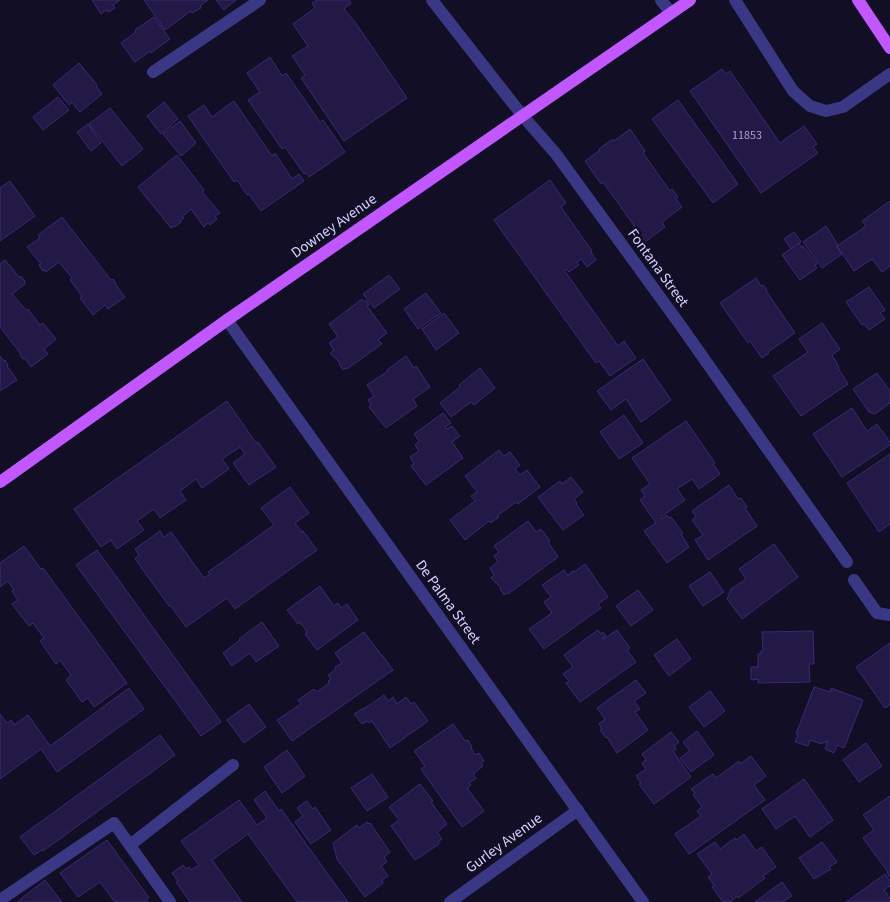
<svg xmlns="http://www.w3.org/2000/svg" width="890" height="902" font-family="'Source Sans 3',sans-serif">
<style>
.building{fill:#221946;stroke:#392a73}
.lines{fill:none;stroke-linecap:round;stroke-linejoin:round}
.minor{stroke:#3a3785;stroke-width:12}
.major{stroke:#c158ff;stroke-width:12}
.labels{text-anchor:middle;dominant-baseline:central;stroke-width:5;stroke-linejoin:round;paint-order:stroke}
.number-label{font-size:12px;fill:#aaa3d1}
.street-label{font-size:15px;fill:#d7d1ff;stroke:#120e25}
</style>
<rect width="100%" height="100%" fill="#120e25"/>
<g class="building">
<path d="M92 0H120L113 5 115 8 108 12 106 10 101 14Z"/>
<path d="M144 0H208L200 6 201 8 192 13 191 11 165 30Z"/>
<path d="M216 0H236L224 10Z"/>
<path d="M317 0H349L351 3 344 9 355 22 407 98 344 141 301 78 305 75 292 56 308 46 293 24 315 8 312 3Z"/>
<path d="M154 17 170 39 151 53 150 51 135 62 121 43 136 32 135 30Z"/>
<path d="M270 57 282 76 286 73 320 122 323 120 345 152 309 177 306 173 304 174 285 147 282 149 248 100 260 92 247 73Z"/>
<path d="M79 63 97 85 96 86 102 94 80 112 72 103 69 105 53 85Z"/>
<path d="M722 69 726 74 730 71 780 143 804 126 817 144 813 147 818 153 761 193 690 91Z"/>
<path d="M58 97 69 110 43 130 33 117Z"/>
<path d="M678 100 738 184 713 203 652 119Z"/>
<path d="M234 101 272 156 275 153 292 179 299 174 304 181 261 211 249 194 247 195 237 180 234 182 188 116 204 105 212 117Z"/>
<path d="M164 102 178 119 161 134 147 116Z"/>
<path d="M110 108 143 149 122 166 89 124Z"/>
<path d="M180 121 196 143 181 156 163 134Z"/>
<path d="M88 124 101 143 91 151 77 132Z"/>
<path d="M630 129 645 151 643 153 670 191 672 189 678 197 676 199 682 207 662 222 665 227 645 242 640 235 639 236 633 228 635 227 603 182 601 184 585 161 600 150 599 149 613 139 614 141Z"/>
<path d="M177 155 204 190 202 192 220 213 215 216 217 219 210 225 208 223 204 227 191 209 182 217 184 218 180 221 181 222 175 227 174 226 171 228 138 187Z"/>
<path d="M550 180 566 203 561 207 592 251 591 252 596 260 587 267 581 259 577 262 579 265 569 272 567 269 564 270 618 346 624 341 636 358 610 376 599 361 596 363 494 220Z"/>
<path d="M10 181 35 216 0 241V188Z"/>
<path d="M890 201V266L882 272 872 259 854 271 837 246 866 226 862 221Z"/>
<path d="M62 217 111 280 113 279 116 283 115 284 125 297 108 309 105 305 93 315 80 298 82 296 70 280 72 278 59 262 46 272 45 270 43 271 39 265 41 264 27 247 40 238 38 235Z"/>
<path d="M826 226 838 245 836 246 842 254 822 268 803 242Z"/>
<path d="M794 232 801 242 791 249 784 239Z"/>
<path d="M799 243 801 247 803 246 817 264 815 265 817 268 800 280 782 255Z"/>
<path d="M5 260 20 278 21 276 25 281 24 282 25 284 12 294 26 310 28 309 40 325 43 323 56 339 44 349 48 354 31 367 25 358 23 359 20 355 21 354 0 327V264Z"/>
<path d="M389 275 400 289 374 308 363 294Z"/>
<path d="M756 278 761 286 763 285 767 290 766 291 795 333 768 352 769 353 762 358 750 341 748 343 720 303Z"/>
<path d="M869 287 885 310 880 313 885 319 869 330 864 324 862 325 846 302Z"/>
<path d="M426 293 441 313 418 329 404 309Z"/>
<path d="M362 299 364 302 366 300 369 305 367 306 387 333 378 340 382 344 347 369 346 368 343 370 339 364 340 363 330 353 334 350 329 343 338 337 329 324Z"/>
<path d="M444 313 459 333 436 350 422 329Z"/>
<path d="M822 323 840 349 832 355 839 367 838 368 848 384 801 416 773 376 808 352 799 339Z"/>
<path d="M0 356 4 361 5 360 8 365 7 366 17 380 0 391Z"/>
<path d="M406 356 414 368 416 366 430 387 413 399 417 406 386 428 369 407 371 405 368 400 374 396 367 385 388 371 387 370Z"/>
<path d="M643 359 671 400 641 422 626 399 611 410 597 391Z"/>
<path d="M480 368 495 388 474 405 471 402 451 417 440 403 460 387 459 385Z"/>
<path d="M877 373 890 391V403L875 414 869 412 853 389Z"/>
<path d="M227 401 256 443 258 442 276 467 249 485 233 463 245 454 240 447 222 459 229 469 202 488 196 479 180 491 186 500 160 518 154 509 137 521 144 530 117 549 111 540 101 547 74 509Z"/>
<path d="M852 408 867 431 877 424 890 442V445L842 477 813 434Z"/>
<path d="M443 413 451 423 445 427 447 429 452 426 460 436 452 442 463 458 426 485 411 466 414 464 410 457 419 451 415 445 419 441 414 434Z"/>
<path d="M624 415 643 443 619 459 600 432Z"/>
<path d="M686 421 715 463 713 464 720 474 699 489 692 479 677 489 685 500 661 517 662 519 667 515 669 518 671 517 683 533 681 534 689 547 667 563 644 531 656 523 640 500 645 496 641 490 650 484 632 458Z"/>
<path d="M499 450 504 456 510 452 520 465 515 469 520 475 527 470 540 487 518 504 516 502 497 516 499 517 491 523 489 521 465 540 450 520 475 501 471 496 477 492 465 476Z"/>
<path d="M890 454V524L879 532 847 483Z"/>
<path d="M571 477 583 492 574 499 577 503 576 504 584 515 563 530 538 497 560 481 562 484Z"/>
<path d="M729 485 738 499 741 498 747 507 745 508 757 526 708 560 695 540 703 535 692 520 696 517 692 511Z"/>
<path d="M290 487 309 513 295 523 302 532 303 531 317 550 235 609 227 598 186 627 171 606H169L135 559 139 555 135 549 160 531 164 537 171 532 204 578 210 574 208 572 274 525 261 508Z"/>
<path d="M528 521 536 532 541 529 550 541 548 542 558 557 508 594 507 593 504 595 500 589 501 588 491 578 494 575 490 568 498 562 494 556 499 552 494 546Z"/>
<path d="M774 544 798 577 742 619 727 599 731 589 746 579 739 569Z"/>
<path d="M24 546 41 569 43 568 127 683 94 707 88 698 82 702 66 680 71 675 60 660 56 664 40 641 44 638 33 623 29 626 12 604 18 600 12 591 14 590 8 581 0 587V563Z"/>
<path d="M97 550 221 722 201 736 76 565Z"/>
<path d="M585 564 608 597 598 604 601 608 544 649 529 629 552 613 544 602 551 597 542 585 564 570 568 576 569 575V574L573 571 574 572Z"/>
<path d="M710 572 724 592 703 606 689 586Z"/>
<path d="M320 586 334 606 338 603 341 608 347 604 358 620 317 650 305 634 307 632 300 622 298 624 287 610Z"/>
<path d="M638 590 653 610 631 626 616 606Z"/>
<path d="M262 622 279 646 256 662 250 653 232 666 223 653 240 640 239 639Z"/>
<path d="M598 630 601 634 603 632 606 636 602 638 604 639 617 630 630 648 627 650 636 662 580 702 566 683 569 681 563 674 573 667 564 655Z"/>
<path d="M813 631 814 664H809L810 682 758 683V679L751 680V667H758V654H761V651H763L762 632Z"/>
<path d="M364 632 382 656H383L393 670 292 741 277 720 301 704 298 700 314 689 317 692 329 683 328 681 331 679 328 675 336 669 335 667 342 663 335 653Z"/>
<path d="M677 639 691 659 669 676 654 655Z"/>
<path d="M890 643V705L885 708 856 667Z"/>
<path d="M636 680 646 693 634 701 640 709 635 712 648 730 617 753 607 737 606 738 600 730 602 729 599 724 605 719 597 708Z"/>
<path d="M814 687 830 692 831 688 863 700 844 748 837 745 834 753 825 749 828 741 826 740V743L823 742 822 744 810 740 808 746 795 742 798 735 796 734Z"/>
<path d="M129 688 144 709 57 772 41 749 0 779V714L7 723 11 720 14 725 28 715 50 746Z"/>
<path d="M710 691 725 711 704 727 689 707Z"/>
<path d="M384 695 388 701 393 697 397 704 406 697 411 704 414 702 428 721 390 748 372 721 369 723 367 721 362 724 354 714 364 708V709Z"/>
<path d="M249 704 266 727 244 743 227 720Z"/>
<path d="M453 724 465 741 468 740 472 747 471 748 475 755 479 753 484 761 481 763 483 766 473 774 476 778 469 783 471 785 467 788 484 811 462 827 421 769 425 766 414 751Z"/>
<path d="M697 731 714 755 691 772 680 758 690 751 683 742Z"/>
<path d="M671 732 679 742 674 746 676 749 673 751 691 777 654 804 639 784 641 783 636 776 646 769 642 763 646 760 642 754Z"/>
<path d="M160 735 175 755 43 851 42 850 34 855 20 837Z"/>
<path d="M866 743 882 766 859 782 843 760Z"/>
<path d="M287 750 305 776 282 793 264 767Z"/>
<path d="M751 756 766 776 754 785 765 800 689 854 675 834 701 816 697 811 702 807 693 795 695 793 691 789 713 774 716 778 739 761 740 764Z"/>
<path d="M372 774 388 797 367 811 351 788Z"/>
<path d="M804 779 833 820 810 837 795 816 776 829 762 809Z"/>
<path d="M420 784 433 801 431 802 447 824 437 832 442 839 438 842 439 844 415 860 391 826 399 820 389 807Z"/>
<path d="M265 791 279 811 281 809 348 902H297L248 834 212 860 242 902H190L176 882 178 881 172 873 183 865 186 869 189 867 191 870 199 865 181 841 239 800 257 825 267 818 254 800Z"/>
<path d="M890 796V877L887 873 888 872 863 838 874 830 863 815Z"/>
<path d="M307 801 313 809 315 807 331 830 311 844 295 822 303 816 297 808Z"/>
<path d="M367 822 369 824 370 823 390 852 384 857 387 862 381 866 388 876 382 880 383 883 365 897 337 859 333 843 357 825 359 828Z"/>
<path d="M744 834 756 851 762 847 776 867 763 876 765 878 738 898 737 896 730 902H723L712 887 714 885 708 877 712 874 697 854 715 842 720 849 735 838 737 840Z"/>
<path d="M107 840 149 898 146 900 148 902H115L100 882 78 897 60 873Z"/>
<path d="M822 842 837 862 829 867 831 869 814 879 799 858Z"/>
<path d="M885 874 890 881V886L884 890 890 898V902H846Z"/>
<path d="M45 880 62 902H17Z"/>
<path d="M782 882 792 896 783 902H755Z"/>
</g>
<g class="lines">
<g class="minor">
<path d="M432 0 522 115 556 154 681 326 847 562"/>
<path d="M661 0 671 13"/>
<path d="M735 0 793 91 810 106 826 111 843 107 890 74"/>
<path d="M153 72 260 0"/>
<path d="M227 320 643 902"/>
<path d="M854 580 877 613 890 615"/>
<path d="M130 845 233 765"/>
<path d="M0 900 114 823 170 902"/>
<path d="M450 902 578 810"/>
</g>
<g class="major">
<path d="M858 0 890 48"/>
<path d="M0 482 227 320 690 0"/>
</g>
</g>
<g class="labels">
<g class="number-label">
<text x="747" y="135">11853</text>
</g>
<g class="street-label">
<text transform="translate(334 226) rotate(-35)">Downey Avenue</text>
<text transform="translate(658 268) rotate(54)">Fontana Street</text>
<text transform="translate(448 602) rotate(54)">De Palma Street</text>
<text transform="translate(504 843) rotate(-36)">Gurley Avenue</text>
</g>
</g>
</svg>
